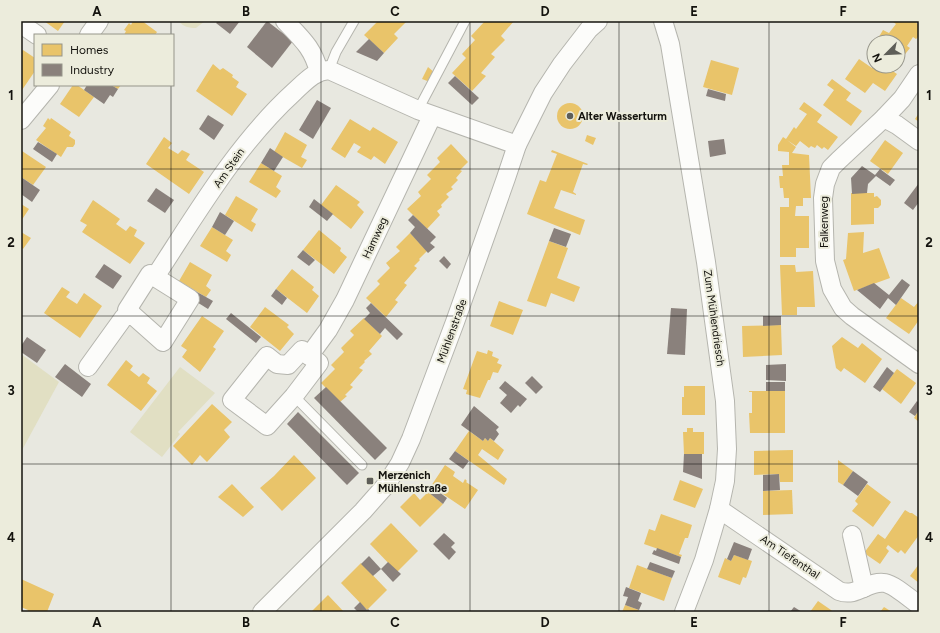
<svg xmlns="http://www.w3.org/2000/svg" width="940" height="633" font-family="Figtree,sans-serif">
<style>
.green{fill:#e1dfc3}
.homes{fill:#e9c46a}
.industry{fill:#8a817c}
.lines{fill:none;stroke-linecap:round;stroke-linejoin:round}
.service-casing{stroke:#b5b5ae;stroke-width:11}
.minor-casing{stroke:#b5b5ae;stroke-width:20}
.service{stroke:#fcfcfa;stroke-width:9}
.minor{stroke:#fcfcfa;stroke-width:18}
.grid{fill:none;stroke:#14130e;stroke-width:1;stroke-opacity:0.55}
.poi-dot{fill:#5e5e58;stroke:#ececdc;stroke-width:1.5}
.labels{text-anchor:middle;dominant-baseline:central;stroke-width:4;stroke-linejoin:round;paint-order:stroke}
.poi-label{font-size:11px;font-weight:bold;fill:#14130e;stroke:#ececdc;text-anchor:start}
.street-label{font-size:11px;fill:#14130e;stroke:#ececdc}
.neatline{fill:none;stroke:#14130e;stroke-width:1.5}
.grid-label{font-size:13px;text-anchor:middle;font-weight:bold;fill:#14130e}
</style>
<rect width="100%" height="100%" fill="#e8e8e0"/>
<g class="green">
<path d="M179 21H205L196 28C189 28 183 27 179 21Z"/>
<path d="M21 354 59 382 21 452Z"/>
<path d="M180 367 215 393 178 432 180 434 162 457 130 432Z"/>
</g>
<g class="homes">
<path d="M44 21H65L58 31Z"/>
<path d="M133 21H142L157 32 155 35H124L126 31 124 30 129 23 131 25Z"/>
<path d="M378 21H407L394 34 398 38 384 53 364 35Z"/>
<path d="M485 21H514L501 36 505 40 491 54 495 57 481 73 486 76 472 91 452 73 466 58 462 54 475 40 471 36Z"/>
<path d="M892 21H914L919 25V36L916 39 913 37 907 46 910 48 902 58 898 55V42H879L877 40 883 30 889 33 896 24Z"/>
<path d="M23 50 35 58V71L22 90 21 89V52Z"/>
<path d="M859 59 872 68 874 64V66H885L897 74 885 91 873 83 865 93 845 79Z"/>
<path d="M711 60 739 68 732 95 703 87Z"/>
<path d="M213 64 220 70 223 68 233 75 232 77 239 82 236 87 247 94 232 116 196 91Z"/>
<path d="M428 67 435 73 430 82 422 79Z"/>
<path d="M832 79 851 93 846 100 862 111 851 126 823 105 834 90 827 85Z"/>
<path d="M73 85H77L94 97 79 117 60 104Z"/>
<path d="M111 85H121L118 89Z"/>
<path d="M804 102 822 115 817 122 838 137 828 150 824 147 822 149 817 145 815 148 811 146 809 148 800 141 796 146 787 140 796 147 792 153 809 155 811 198H794H803V206H796L795 216H809V248H796V257H780V207H789V198H784L783 188H780L779 176H783L782 165H789V152L778 151V145L783 137 786 139 794 127 796 129 807 114 799 109Z"/>
<circle cx="570" cy="116" r="13"/>
<path d="M919 113V122L915 119Z"/>
<path d="M48 118 50 120 51 118 71 132 69 136 75 140V144L73 147H67L61 157 36 140 46 128 43 126Z"/>
<path d="M350 119 370 131 373 127 398 142 385 164 374 156 371 160 357 152 361 147 354 143 345 158 331 149Z"/>
<path d="M285 132 307 145 301 157 307 160 302 168 274 152Z"/>
<path d="M587 135 596 138 593 145 585 141Z"/>
<path d="M164 137 172 143 168 148 178 154 182 150 190 154 186 160 204 172 189 194 146 164Z"/>
<path d="M885 140 903 153 888 174 870 161Z"/>
<path d="M451 144 468 162 460 170 462 171 456 178 458 180 451 187 453 189 446 194 449 197 441 205 442 207 437 211 440 215 427 229 407 209 421 196 418 192 431 179 427 175 440 162 437 158Z"/>
<path d="M552 150 588 164 587 165 583 164 573 192 576 194V195L561 190 554 208 585 220 580 235 527 214 540 180 546 182 557 154 551 152Z"/>
<path d="M22 151 46 167 33 185 21 177Z"/>
<path d="M261 163 282 176 276 187 281 191 276 198 249 182Z"/>
<path d="M336 185 360 202 357 205 364 212 351 229 321 205Z"/>
<path d="M851 193H874V197L877 196 881 200V205L878 208H874V224L851 225Z"/>
<path d="M236 196 258 209 251 221 256 224 252 232 225 215Z"/>
<path d="M93 200 120 219 116 224 126 231 130 226 137 230 134 236 145 243 130 264 82 232 87 225 80 221Z"/>
<path d="M21 204 29 209 21 221Z"/>
<path d="M212 227 233 240 226 251 231 255 227 262 200 246Z"/>
<path d="M319 230 341 248 340 251 347 257 334 274 303 250Z"/>
<path d="M21 232 31 238 23 249 21 247Z"/>
<path d="M864 232 863 253 879 248 890 278 854 291 843 260 846 259 848 233Z"/>
<path d="M410 233 427 251 419 259 420 260 414 266 417 268 404 283 407 285 395 300 398 302 386 317 366 298 380 284 377 281 390 268 386 263 400 251 396 247Z"/>
<path d="M549 241 568 248 557 278 580 287 574 302 551 293 546 307 527 301Z"/>
<path d="M190 262 212 275 206 286 211 290 206 297 179 281Z"/>
<path d="M780 265H795L796 272 813 271 815 307H797V315H782Z"/>
<path d="M292 269 314 287 312 290 319 296 307 313 276 289Z"/>
<path d="M62 287 70 292 66 297 77 304 84 293 102 306 80 338 44 313Z"/>
<path d="M901 298 914 307 919 301V320L909 334 886 318Z"/>
<path d="M499 301 523 310 513 335 490 326Z"/>
<path d="M265 307 289 325 287 327 294 334 280 351 250 327Z"/>
<path d="M202 316 224 331 213 347 216 349 200 372 182 357 187 350 181 346Z"/>
<path d="M364 318 382 336 369 351 372 354 364 361 365 362 359 368 363 370 350 385 353 387 345 395 347 396 340 402 321 383 335 369 331 365 344 352 341 348 354 335 350 331Z"/>
<path d="M781 325 782 355 743 357 742 326Z"/>
<path d="M842 337 858 348 862 343 882 359 865 383 844 368 841 372 836 368 832 346Z"/>
<path d="M488 350 493 352 492 356 499 359 497 363 502 365 498 373 493 372 490 380H488L480 398 466 394 467 390 463 389 477 351 487 354Z"/>
<path d="M126 360 133 366 130 370 139 377 143 373 150 378 147 383 157 391 141 411 107 385Z"/>
<path d="M897 369 916 383 901 404 882 389Z"/>
<path d="M684 386H705V415H682V397H684Z"/>
<path d="M749 391H785V433H750L749 413H752V392H749Z"/>
<path d="M212 404 232 422 224 430 230 437 207 462 200 455 192 465 173 446Z"/>
<path d="M919 410V422L914 418Z"/>
<path d="M687 428H693V432H704V454H684L683 432H687Z"/>
<path d="M469 431 483 441 485 438 488 441 490 438 504 450 498 460 482 449 478 455 507 479 504 485 455 451Z"/>
<path d="M793 450V482H780L779 474 754 475V451Z"/>
<path d="M294 455 316 478 282 511 260 488 274 476Z"/>
<path d="M838 460 853 471 843 485 838 482Z"/>
<path d="M445 465 455 472 453 476 463 483 465 479 467 481 466 482 478 490 465 509 431 486Z"/>
<path d="M680 480 703 489 695 508 673 500Z"/>
<path d="M232 484 254 507 243 517 218 497Z"/>
<path d="M867 484 891 502 873 527 852 511 858 504 855 501Z"/>
<path d="M792 490 793 514 763 515V491Z"/>
<path d="M428 492 443 504 420 527 400 507 414 493 420 500Z"/>
<path d="M905 510 910 513H912L919 518V535L905 554 901 550 898 553 888 545 886 548 889 551 880 564 864 553 878 534 885 539Z"/>
<path d="M661 514 692 525 688 538H685L679 554 682 555 681 557 644 544 649 529 655 531Z"/>
<path d="M391 523 418 551 397 572 370 544Z"/>
<path d="M734 555 752 561 746 578 743 577 740 585 718 577 725 558 731 561Z"/>
<path d="M361 563 387 590 367 610 341 583Z"/>
<path d="M919 564V583L910 576Z"/>
<path d="M637 565 672 578 664 601 629 588Z"/>
<path d="M21 579 54 594 47 612H27L28 610 21 607Z"/>
<path d="M328 595 344 612H311Z"/>
<path d="M818 601 831 610 833 612H810Z"/>
<path d="M625 605 639 610 638 612H622Z"/>
<path d="M884 607 892 612H880Z"/>
</g>
<g class="industry">
<path d="M218 21H240L230 34 216 23Z"/>
<path d="M267 21 293 41 272 68 247 47Z"/>
<path d="M369 39 384 53 377 61 356 52Z"/>
<path d="M455 76 479 98 472 105 448 83Z"/>
<path d="M87 85H96L98 86 99 85H111L118 89 113 97 110 95 104 104 84 90Z"/>
<path d="M708 89 726 94 725 101 706 96Z"/>
<path d="M317 100 331 108 313 139 299 130Z"/>
<path d="M208 115 224 125 214 140 199 129Z"/>
<path d="M724 139 726 154 710 157 708 141Z"/>
<path d="M38 142 57 154 52 162 33 149Z"/>
<path d="M270 148 283 157 274 171 261 163Z"/>
<path d="M862 166 875 175 880 169 895 180 890 186 876 176 868 184 867 193 852 194 851 178Z"/>
<path d="M21 177 40 190 32 202 21 194Z"/>
<path d="M919 183V202L913 210 904 203Z"/>
<path d="M156 188 174 200 165 213 147 201Z"/>
<path d="M314 199 333 214 327 221 309 207Z"/>
<path d="M220 212 234 221 225 235 212 227Z"/>
<path d="M413 215 436 237 430 243 435 247 428 253 410 233 415 227 408 220Z"/>
<path d="M554 228 571 234 566 247 549 241Z"/>
<path d="M303 250 315 260 309 266 297 257Z"/>
<path d="M444 256 451 264 447 269 439 261Z"/>
<path d="M104 264 122 276 113 289 95 277Z"/>
<path d="M902 279 910 285 896 305 888 298 880 309 857 290 874 283 889 295Z"/>
<path d="M183 284 213 301 208 309 179 291Z"/>
<path d="M276 289 287 298 282 305 271 296Z"/>
<path d="M371 303 403 334 397 340 385 328 380 334 364 319 370 313 366 308Z"/>
<path d="M671 308 687 309 685 355 667 354Z"/>
<path d="M231 313 261 337 256 343 226 319Z"/>
<path d="M763 316H781V325L763 326Z"/>
<path d="M27 337 46 350 37 363 21 352V346Z"/>
<path d="M65 364 91 384 82 397 55 377Z"/>
<path d="M786 364V381L766 380V365Z"/>
<path d="M887 367 894 373 880 392 873 387Z"/>
<path d="M532 376 543 387 536 394 525 383Z"/>
<path d="M505 381 527 399 520 407 518 405 511 413 500 403 507 395 499 388Z"/>
<rect x="766" y="382" width="19" height="9"/>
<path d="M326 387 387 448 375 460 314 398Z"/>
<path d="M917 401 919 403V410L915 416 909 412Z"/>
<path d="M474 406 499 427 496 430 499 434 494 441 490 438 488 441 485 438 483 441 461 425Z"/>
<path d="M298 412 359 473 347 485 287 424Z"/>
<path d="M455 451 469 461 463 469 449 459Z"/>
<path d="M684 454H702V479L683 472Z"/>
<path d="M853 471 868 482 858 496 843 485Z"/>
<path d="M779 474 780 490 763 491V475Z"/>
<path d="M431 486 447 498 443 504 428 492Z"/>
<path d="M444 533 455 543 451 547 456 552 449 560 433 544Z"/>
<path d="M734 542 752 549 748 560 734 555 731 561 727 559Z"/>
<path d="M657 548 681 557 679 564 652 554 654 550 656 551Z"/>
<path d="M369 556 381 569 373 576 361 564Z"/>
<path d="M388 562 401 574 393 582 381 569Z"/>
<path d="M650 562 675 571 672 578 647 569Z"/>
<path d="M626 587 641 593 638 601 642 603 639 610 625 605 628 597 623 596Z"/>
<path d="M360 602 367 610 368 609 371 612H358L354 608Z"/>
<path d="M794 607 802 612H790Z"/>
</g>
<g class="lines">
<g class="service-casing">
<g id="service">
<path d="M329 70 336 52 354 21"/>
<path d="M418 110 465 21"/>
<path d="M294 396 362 465"/>
</g>
</g>
<g class="minor-casing">
<g id="minor">
<path d="M285 21C302 39 313 48 319 72"/>
<path d="M663 21 670 44 706 262 725 401 727 449 725 481 719 509 704 560 684 612"/>
<path d="M21 24 37 35"/>
<path d="M89 35 99 21"/>
<path d="M919 74 902 99 884 118 839 160 831 168 825 184 823 198 825 261 832 289 843 308 852 316 919 364"/>
<path d="M884 118 897 125 919 141"/>
<path d="M21 120 50 85"/>
<path d="M150 274 190 299 163 342 127 310Z"/>
<path d="M155 277C197 213 237 144 294 92 305 82 314 71 329 70L418 110 517 145"/>
<path d="M302 350 319 363 294 396 267 426 232 400 267 356 277 364 288 365Z"/>
<path d="M309 356 328 330 345 300 432 116"/>
<path d="M88 367 124 317 129 316 131 313"/>
<path d="M719 509 839 591C857 598 868 580 885 583 895 585 910 599 919 605"/>
<path d="M852 535 864 588"/>
<path d="M262 612 363 511 386 485 400 463 411 439 455 322 506 178 517 145 543 93 562 64 589 29 598 21"/>
</g>
</g>
<use href="#service" class="service"/>
<use href="#minor" class="minor"/>
</g>
<path class="grid" d="M171 21V35M321 21V612M470 21V612M619 21V612M769 21V612M171 85V612M21 169H919M21 316H919M21 464H919"/>
<g class="poi-dot">
<circle cx="570" cy="116" r="4"/>
<rect x="366" y="477" width="8" height="8" rx="2"/>
</g>
<g class="labels">
<g class="poi-label">
<text x="578" y="116">Alter Wasserturm</text>
<text x="378" y="475">Merzenich<tspan x="378" dy="13">Mühlenstraße</tspan></text>
</g>
<g class="street-label">
<text transform="translate(229 168) rotate(-55)">Am Stein</text>
<text transform="translate(824 222) rotate(-90)">Falkenweg</text>
<text transform="translate(375 238) rotate(-65)">Hamweg</text>
<text transform="translate(714 318) rotate(82)">Zum Mühlendriesch</text>
<text transform="translate(452 331) rotate(-70)">Mühlenstraße</text>
<text transform="translate(790 557) rotate(34)">Am Tiefenthal</text>
</g>
</g>
<rect width="940" height="633" fill="none" stroke="#ececdc" stroke-width="44"/>
<rect x="34" y="34" width="140" height="52" fill="#ececdc" stroke="#96958a"/>
<rect x="42" y="44" width="20" height="12" fill="#e9c46a" stroke="#96958a"/>
<text x="70" y="54" font-size="12" fill="#14130e">Homes</text>
<rect x="42" y="64" width="20" height="12" fill="#8a817c" stroke="#96958a"/>
<text x="70" y="74" font-size="12" fill="#14130e">Industry</text>
<g transform="translate(886 54) rotate(246)"><circle r="19" fill="#ececdc" stroke="#96958a"/>
<path d="M0-3L7 15L0 10L-7 15Z" fill="#5e5e58"/>
<text y="-6" font-size="11" font-weight="bold" text-anchor="middle" fill="#14130e">N</text>
</g>
<rect x="22" y="22" width="896" height="589" class="neatline"/>
<g class="grid-label">
<text x="97" y="16">A</text>
<text x="246" y="16">B</text>
<text x="395" y="16">C</text>
<text x="545" y="16">D</text>
<text x="694" y="16">E</text>
<text x="843" y="16">F</text>
<text x="11" y="100">1</text>
<text x="929" y="100">1</text>
<text x="11" y="247">2</text>
<text x="929" y="247">2</text>
<text x="11" y="395">3</text>
<text x="929" y="395">3</text>
<text x="11" y="542">4</text>
<text x="929" y="542">4</text>
<text x="97" y="627">A</text>
<text x="246" y="627">B</text>
<text x="395" y="627">C</text>
<text x="545" y="627">D</text>
<text x="694" y="627">E</text>
<text x="843" y="627">F</text>
</g>
</svg>
